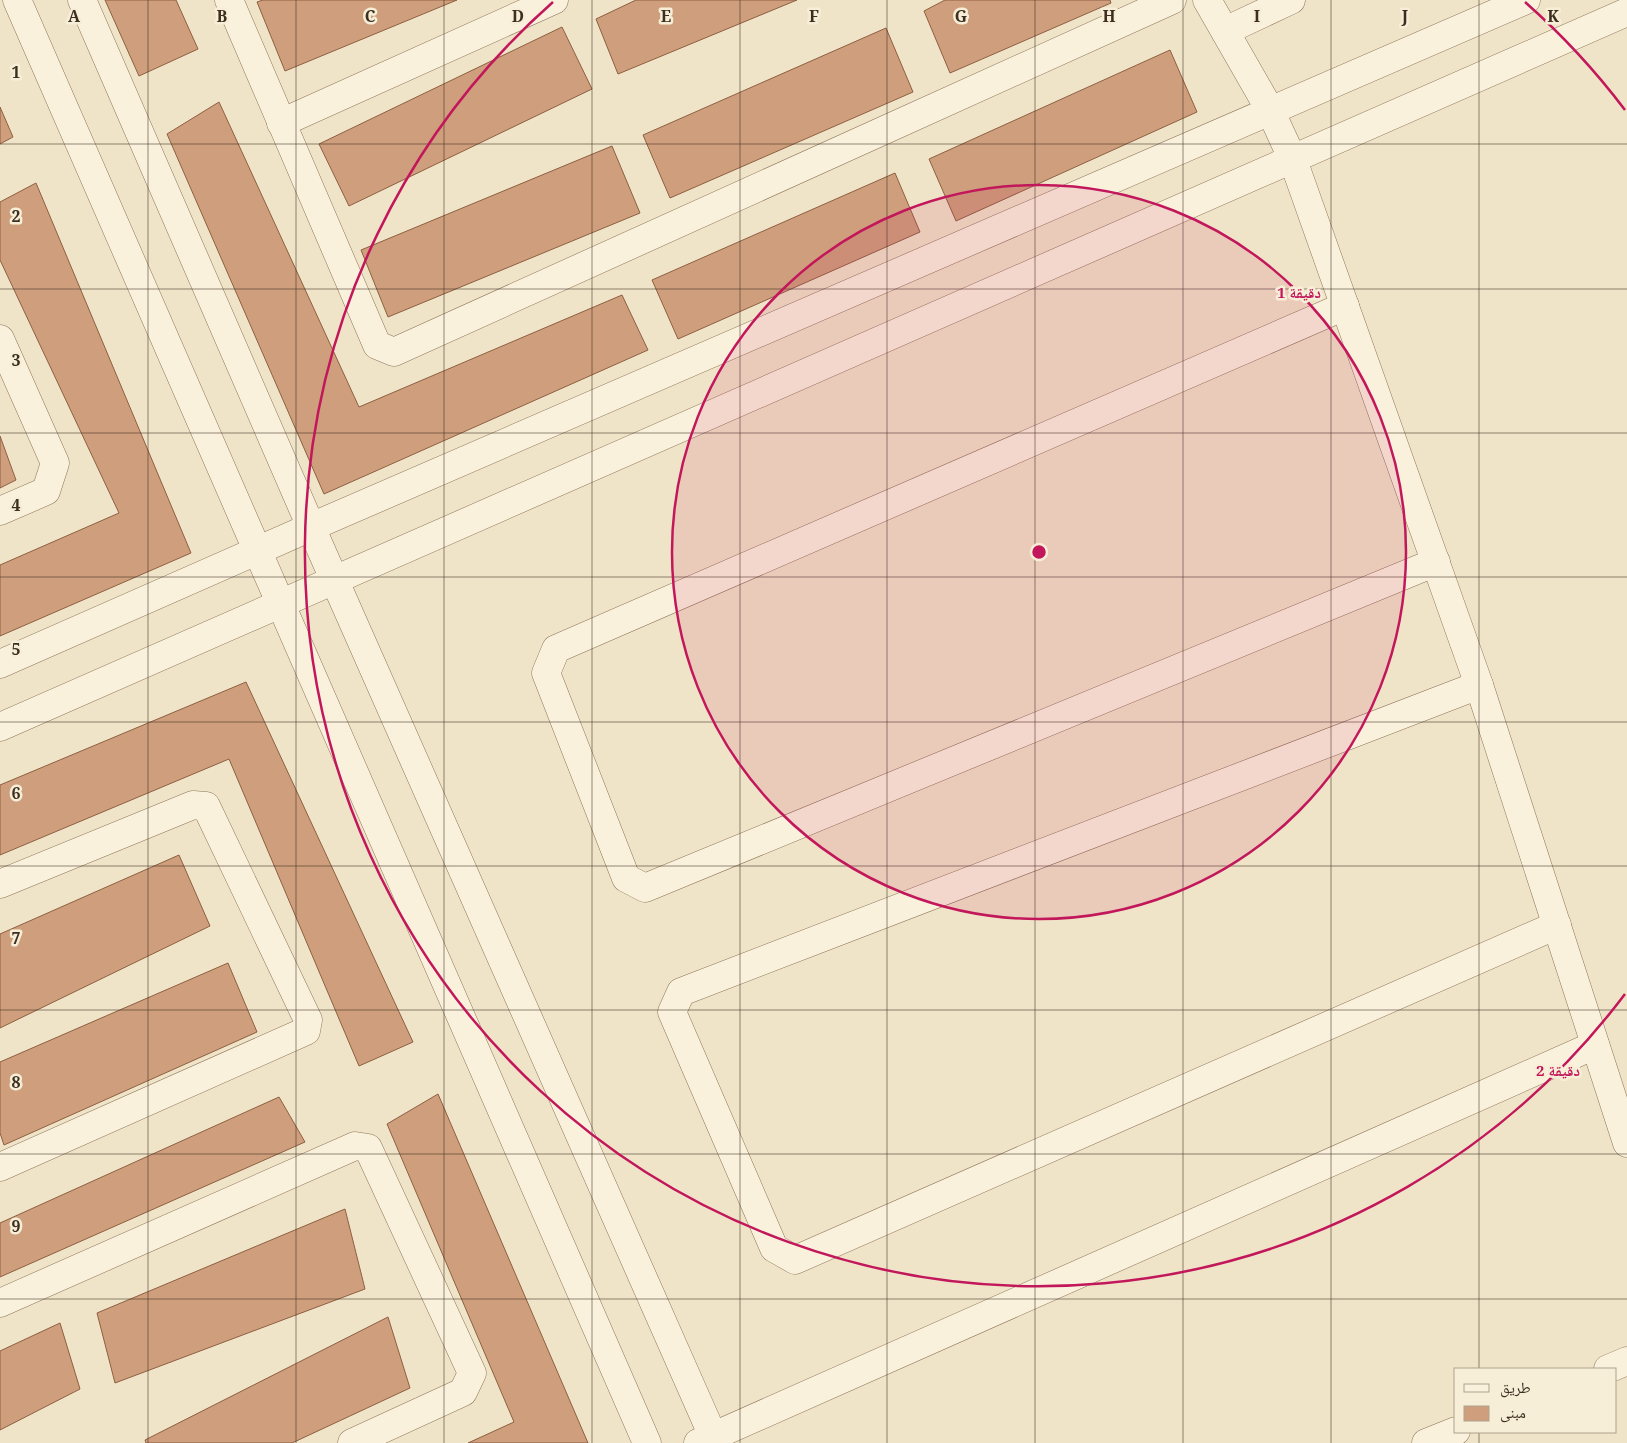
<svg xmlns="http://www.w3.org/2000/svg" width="1627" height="1443" font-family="'Noto Serif','Noto Naskh Arabic',serif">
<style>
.building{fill:#cf9f7d;stroke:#8d5f41}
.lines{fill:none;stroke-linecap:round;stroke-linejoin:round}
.street-casing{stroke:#8d765c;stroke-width:29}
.street{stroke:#faf1dc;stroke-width:28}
.grid{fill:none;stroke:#3d2e20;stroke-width:1;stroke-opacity:0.55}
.ring{fill:none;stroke:#c2185b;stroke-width:2.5}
.grid-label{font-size:16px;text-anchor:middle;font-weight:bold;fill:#3d2e20;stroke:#f7eed8;stroke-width:5;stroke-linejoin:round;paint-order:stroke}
.centre{fill:#c2185b;stroke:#f7eed8;stroke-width:2.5}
.ring-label{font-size:15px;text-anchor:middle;font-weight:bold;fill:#c2185b;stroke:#f7eed8;stroke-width:5;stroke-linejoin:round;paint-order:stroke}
</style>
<rect width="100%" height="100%" fill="#f0e4c8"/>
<g class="building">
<path d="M105 0H176L198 49 139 76Z"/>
<path d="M263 0H457L285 71 257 2Z"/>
<path d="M636 0H797L618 74 596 19Z"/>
<path d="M945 0H1110L1111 3 950 73 924 11Z"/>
<path d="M562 27 592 89 349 206 319 144Z"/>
<path d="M886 28 913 92 670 198 643 135Z"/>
<path d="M1170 50 1197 112 956 221 929 159Z"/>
<path d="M219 102 359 407 622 295 648 350 324 494 167 134Z"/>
<path d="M0 107 13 137 0 144Z"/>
<path d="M612 146 640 213 388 317 361 250Z"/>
<path d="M895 173 920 232 678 339 652 280Z"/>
<path d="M36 183 191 553 0 636V565L119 513 0 260V202Z"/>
<path d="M0 436 16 480 0 488Z"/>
<path d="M246 682 413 1042 359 1066 229 759 0 855V785Z"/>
<path d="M179 855 210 926 0 1028V934Z"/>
<path d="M228 963 257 1032 4 1145 0 1133V1062Z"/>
<path d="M438 1094 588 1443H468L514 1422 387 1124Z"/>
<path d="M279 1097 305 1142 0 1277V1223Z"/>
<path d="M345 1209 365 1289 115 1383 97 1313Z"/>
<path d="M388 1317 410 1388 292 1443H146L145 1440Z"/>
<path d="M60 1323 80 1389 0 1430V1351Z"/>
</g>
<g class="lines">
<g class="street-casing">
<g id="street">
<path d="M17 0 647 1443"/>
<path d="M82 0 311 527 716 1443"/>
<path d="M229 0 377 345 394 352 1172 0"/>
<path d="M1207 0 1270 110 1293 160 1479 685 1627 1143"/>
<path d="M1225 31 1291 0"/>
<path d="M281 123 554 0"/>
<path d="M1345 306 556 649 546 673 626 878 645 888 1436 562"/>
<path d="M0 339 55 463 46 491 0 511"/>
<path d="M0 664 311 527 1526 0"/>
<path d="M1479 685 681 992 672 1012 774 1248 795 1260 1557 925"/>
<path d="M0 727 1627 12"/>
<path d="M0 884 193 805 206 806 308 1020 306 1031 0 1167"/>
<path d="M0 1303 355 1146 368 1148 472 1373 463 1392 352 1443"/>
<path d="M1608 1369 1627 1361"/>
<path d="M698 1443 1595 1045"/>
<path d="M1426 1443 1456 1431"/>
</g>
</g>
<use href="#street" class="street"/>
</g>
<path class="grid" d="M148 0V1443M296 0V1443M444 0V1443M592 0V1443M740 0V1443M887 0V1443M1035 0V1443M1183 0V1443M1331 0V1443M1479 0V1369M0 144H1627M0 289H1627M0 433H1627M0 577H1627M0 722H1627M0 866H1627M0 1010H1627M0 1154H1627M0 1299H1627M1479 1432V1443"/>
<circle cx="1039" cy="552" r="367" fill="#c2185b" fill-opacity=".12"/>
<g class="ring">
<circle cx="1039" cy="552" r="367"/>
<path d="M1625 994A734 734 0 1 1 553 2M1525 2A734 734 0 0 1 1625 110"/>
</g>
<g class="grid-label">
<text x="74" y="22">A</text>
<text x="222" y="22">B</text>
<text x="370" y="22">C</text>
<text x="518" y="22">D</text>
<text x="666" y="22">E</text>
<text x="814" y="22">F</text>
<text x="961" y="22">G</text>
<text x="1109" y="22">H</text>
<text x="1257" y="22">I</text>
<text x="1405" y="22">J</text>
<text x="1553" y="22">K</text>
<text x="16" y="78">1</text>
<text x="16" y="222">2</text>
<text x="16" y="366">3</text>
<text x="16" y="511">4</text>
<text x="16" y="655">5</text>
<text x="16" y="799">6</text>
<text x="16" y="944">7</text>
<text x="16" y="1088">8</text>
<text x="16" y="1232">9</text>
</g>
<circle cx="1039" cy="552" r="8" class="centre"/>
<g class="ring-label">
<text x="1299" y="298">1 دقيقة</text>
<text x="1558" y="1076">2 دقيقة</text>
</g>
<rect x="1454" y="1368" width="162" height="65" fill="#f7eed8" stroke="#ada18e"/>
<rect x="1464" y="1384" width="25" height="8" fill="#faf1dc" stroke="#ada18e"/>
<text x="1500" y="1393" font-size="15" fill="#3d2e20">طريق</text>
<rect x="1464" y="1406" width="25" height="15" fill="#cf9f7d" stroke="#ada18e"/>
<text x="1500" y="1418" font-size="15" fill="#3d2e20">مبنى</text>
</svg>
